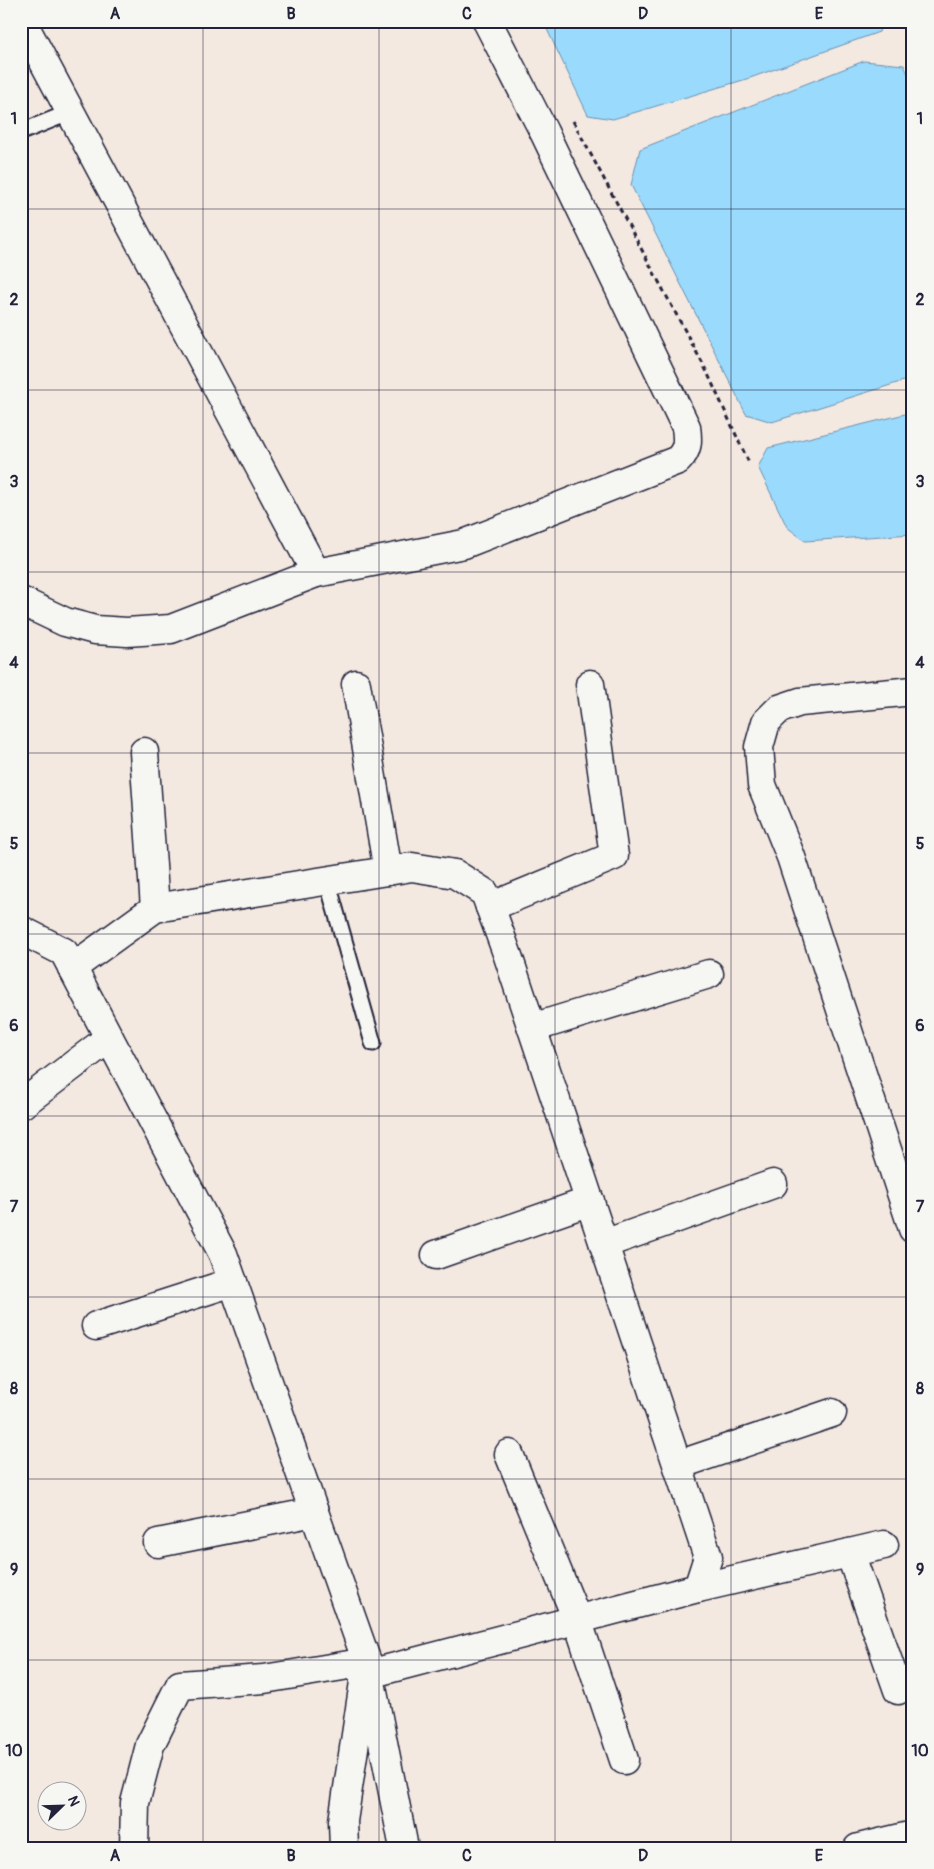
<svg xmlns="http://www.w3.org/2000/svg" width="934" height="1869" font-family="Pangolin,sans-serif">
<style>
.water{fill:#9adafc;stroke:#6a90af}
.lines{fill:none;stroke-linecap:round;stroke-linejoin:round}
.service-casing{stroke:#22223b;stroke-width:19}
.minor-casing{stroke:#22223b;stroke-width:31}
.path{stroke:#22223b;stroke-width:3;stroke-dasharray:5 4;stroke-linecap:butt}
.service{stroke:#f6f6f2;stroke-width:15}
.minor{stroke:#f6f6f2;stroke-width:28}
.grid{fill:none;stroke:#22223b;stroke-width:1;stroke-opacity:0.55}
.neatline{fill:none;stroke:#22223b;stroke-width:2}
.grid-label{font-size:16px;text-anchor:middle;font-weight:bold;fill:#22223b}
</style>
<rect width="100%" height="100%" fill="#f4e9e1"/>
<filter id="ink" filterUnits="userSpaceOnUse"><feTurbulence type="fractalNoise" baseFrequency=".02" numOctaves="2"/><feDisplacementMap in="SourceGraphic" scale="10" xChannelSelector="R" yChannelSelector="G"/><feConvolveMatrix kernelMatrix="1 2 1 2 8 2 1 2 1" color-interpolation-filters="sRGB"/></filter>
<g filter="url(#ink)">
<g class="water">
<path d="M543 21H883L879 32 750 78 613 119 588 115Z"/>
<path d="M864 61 904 65 913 85V378L772 422 746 414 631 185 640 149Z"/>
<path d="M913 412V534L805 541 787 527 758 467 768 448Z"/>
</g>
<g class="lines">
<g class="service-casing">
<g id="service">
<path d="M21 132 71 112"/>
<path d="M327 880 373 1043"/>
</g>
</g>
<g class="minor-casing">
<g id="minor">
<path d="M22 21 316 573"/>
<path d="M21 601 65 622 95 630 127 632 171 629 316 573 464 544 678 460C688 450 688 441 686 427L544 132 487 21"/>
<path d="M356 684 388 871"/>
<path d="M913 691 800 702 779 709 766 722 759 747 762 785 791 857 913 1229"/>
<path d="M144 752 155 908"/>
<path d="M490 907 614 856 590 684"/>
<path d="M21 930 64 952 223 1254 367 1662 404 1848"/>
<path d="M72 968 155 908 412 867 455 874 485 893 508 956 708 1557 698 1588 369 1674"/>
<path d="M532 1028 709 974"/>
<path d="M21 1105 109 1038"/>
<path d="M604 1244 773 1184"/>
<path d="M436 1255 590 1201"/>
<path d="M96 1326 233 1282"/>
<path d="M509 1454 577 1619 624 1760"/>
<path d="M678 1465 832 1413"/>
<path d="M158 1543 314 1512"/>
<path d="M850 1553 898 1690"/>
<path d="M698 1588 884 1545"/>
<path d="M134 1848 135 1803 150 1745 180 1685 264 1679 367 1662 343 1821 344 1848"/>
<path d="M858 1848 913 1835"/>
</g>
</g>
<path class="path" d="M573 121 706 370 749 463"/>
<use href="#service" class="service"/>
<use href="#minor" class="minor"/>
</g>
</g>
<path class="grid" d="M203 21V1848M379 21V1848M555 21V1848M731 21V1848M21 209H913M21 390H913M21 572H913M21 753H913M21 934H913M21 1116H913M21 1297H913M21 1479H913M21 1660H913"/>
<rect width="934" height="1869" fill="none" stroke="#f6f6f2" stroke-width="55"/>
<g transform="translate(62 1806) rotate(67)"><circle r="24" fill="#f6f6f2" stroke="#a1a1a9"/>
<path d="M0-4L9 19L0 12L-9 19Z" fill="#22223b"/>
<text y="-8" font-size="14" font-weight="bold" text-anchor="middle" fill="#22223b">N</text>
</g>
<rect x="28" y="28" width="878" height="1814" class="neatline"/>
<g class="grid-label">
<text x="115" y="19">A</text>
<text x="291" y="19">B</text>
<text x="467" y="19">C</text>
<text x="643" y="19">D</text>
<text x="819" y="19">E</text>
<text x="14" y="124">1</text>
<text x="920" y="124">1</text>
<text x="14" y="305">2</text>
<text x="920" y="305">2</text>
<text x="14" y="487">3</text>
<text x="920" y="487">3</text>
<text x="14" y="668">4</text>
<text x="920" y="668">4</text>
<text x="14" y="849">5</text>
<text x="920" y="849">5</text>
<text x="14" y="1031">6</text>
<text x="920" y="1031">6</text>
<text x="14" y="1212">7</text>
<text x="920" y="1212">7</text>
<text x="14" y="1394">8</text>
<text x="920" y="1394">8</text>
<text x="14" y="1575">9</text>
<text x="920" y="1575">9</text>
<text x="14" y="1756">10</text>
<text x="920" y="1756">10</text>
<text x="115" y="1861">A</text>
<text x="291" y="1861">B</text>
<text x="467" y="1861">C</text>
<text x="643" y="1861">D</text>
<text x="819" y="1861">E</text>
</g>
</svg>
